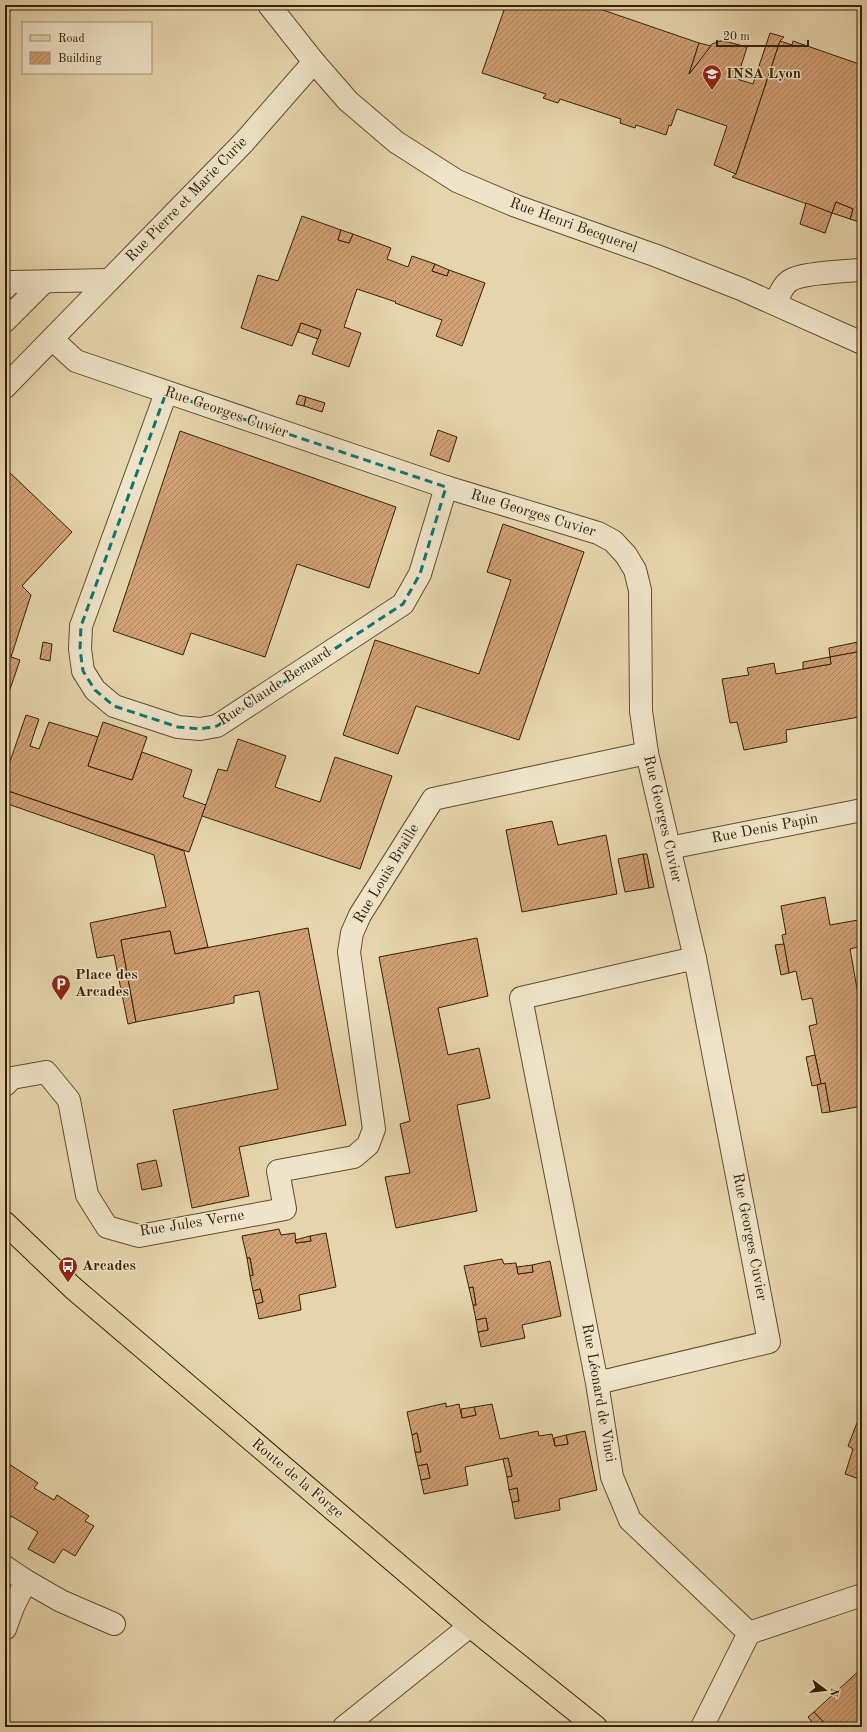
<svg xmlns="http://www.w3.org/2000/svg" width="867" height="1732" font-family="'Old Standard TT',serif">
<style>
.building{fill:url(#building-hatch);stroke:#352106}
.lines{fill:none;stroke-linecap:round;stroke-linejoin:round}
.minor-casing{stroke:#614e30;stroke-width:24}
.major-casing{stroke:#352106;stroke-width:24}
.minor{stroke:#efe4c9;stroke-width:22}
.major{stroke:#e6d5ac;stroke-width:22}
.marked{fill:none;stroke:#0f766e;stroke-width:3;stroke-dasharray:8 5;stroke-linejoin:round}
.labels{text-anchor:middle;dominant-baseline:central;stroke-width:3;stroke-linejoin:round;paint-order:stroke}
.poi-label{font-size:15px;font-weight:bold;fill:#352106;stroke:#efe4c9;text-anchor:start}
.street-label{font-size:15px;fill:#352106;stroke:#efe4c9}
</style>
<defs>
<pattern id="building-hatch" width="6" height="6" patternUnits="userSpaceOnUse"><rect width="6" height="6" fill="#d1a075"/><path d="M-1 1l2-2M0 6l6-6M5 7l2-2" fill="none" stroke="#aa825e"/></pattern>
</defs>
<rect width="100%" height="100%" fill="#e6d5ac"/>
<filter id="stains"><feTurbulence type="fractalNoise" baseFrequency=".005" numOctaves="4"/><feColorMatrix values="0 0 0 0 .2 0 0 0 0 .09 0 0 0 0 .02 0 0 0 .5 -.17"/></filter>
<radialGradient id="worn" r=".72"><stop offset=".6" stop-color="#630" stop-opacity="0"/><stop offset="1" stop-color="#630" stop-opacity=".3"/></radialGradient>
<g class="building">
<path d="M492 5H597V8L699 43 689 74 712 44 720 41 728 42 747 47 737 79 753 84 770 33 784 37 780 41 736 174 714 165 727 126 677 109 671 126 669 125 666 135 636 125 635 128 620 123 621 119 560 99 558 103 543 98 546 94 482 73 504 10Z"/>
<path d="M780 41 792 45 793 41 862 65V223L850 219 853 209 836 202 832 213 732 177 736 174Z"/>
<path d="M699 43 711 46 689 74Z"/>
<path d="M836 202 853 209 850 219 832 213Z"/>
<path d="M806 203 832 213 825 233 800 224Z"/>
<path d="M302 216 341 230 338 240 349 243 353 234 391 248 387 259 408 267 412 256 435 264 432 271 447 276 449 270 485 283 462 346 436 336 442 320 395 303 396 302 357 289 344 327 361 333 349 367 312 354 321 330 301 323 292 346 241 328 258 275 278 281Z"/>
<path d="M341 230 353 234 349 243 338 240Z"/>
<path d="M435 264 449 270 447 276 432 271Z"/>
<path d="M301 323 321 330 318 339 298 332Z"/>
<path d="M299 395 306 397 304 406 296 404Z"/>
<path d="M306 397 325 403 322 412 304 406Z"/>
<path d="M438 430 457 437 449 462 430 455Z"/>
<path d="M180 431 396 507 369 588 297 564 265 657 191 633 183 655 113 631Z"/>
<path d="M6 469 72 532 22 586 31 595 11 657 20 660 5 704Z"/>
<path d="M503 524 584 552 519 740 416 706 398 754 343 735 375 640 479 674 511 580 487 572Z"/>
<path d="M43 642 52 644 50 661 40 659Z"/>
<path d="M858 642 859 652 830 657 829 648Z"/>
<path d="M862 651V728L859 717 786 730 787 742 744 750 737 722 730 723 722 679 749 675 747 668 774 663 776 674 831 664 830 657Z"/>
<path d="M830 657 831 664 803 669V662Z"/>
<path d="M26 715 39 719 30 746 39 749 49 722 98 737 88 766 132 780 142 752 192 770 183 797 206 805 189 852 5 790V776Z"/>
<path d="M103 722 147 737 132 780 88 766Z"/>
<path d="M238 739 286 756 275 787 320 802 335 757 392 776 360 869 202 816 218 769 227 771Z"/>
<path d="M5 790 184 851 208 947 175 954 170 931 121 940 136 1022 128 1024 114 955 97 958 90 923 166 907 154 855 5 803Z"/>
<path d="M552 821 558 845 606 835 617 894 522 912 506 830Z"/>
<path d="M643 854H647L654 887 649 888Z"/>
<path d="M643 854 649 888 625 892 618 859Z"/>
<path d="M825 897 830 925 858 920 862 940V946L850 949 862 1017V1106L830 1112 825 1083 821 1084 809 1026 817 1024 812 998 802 1000 796 971 789 973 782 935 786 934 781 906Z"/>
<path d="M308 928 346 1125 239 1147 249 1196 192 1208 173 1110 278 1089 259 991 234 996V1003L136 1022 121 940 170 931 175 954Z"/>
<path d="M477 938 488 996 438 1008 448 1055 479 1048 490 1098 457 1105 477 1211 396 1228 385 1177 410 1173 400 1124 410 1121 379 957Z"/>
<path d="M784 944 789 973 781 975 775 945Z"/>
<path d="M815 1055 821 1084 812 1086 806 1057Z"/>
<path d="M825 1083 830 1112 822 1113 817 1085Z"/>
<path d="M156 1160 162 1186 142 1190 137 1164Z"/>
<path d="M279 1229 281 1235 295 1233 296 1243 311 1241 310 1236 326 1233 336 1287 299 1295 301 1310 259 1319 256 1304 263 1302 260 1289 253 1291 250 1276 253 1275 250 1258H247L242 1236Z"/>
<path d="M310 1236 311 1241 296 1243 295 1240Z"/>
<path d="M247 1258H250L253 1275 250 1276Z"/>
<path d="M502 1259 504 1264 516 1263 518 1274 533 1272 532 1265 550 1261 561 1316 522 1325 525 1338 481 1347 478 1332 488 1330 486 1318 476 1320 473 1305H476L473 1287 469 1288 464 1266Z"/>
<path d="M532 1265 533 1272 518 1274 517 1267Z"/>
<path d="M473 1287 476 1305H473L469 1288Z"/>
<path d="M260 1289 263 1302 256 1304 253 1291Z"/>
<path d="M486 1318 488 1330 478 1332 476 1320Z"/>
<path d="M446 1403V1407L459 1404 462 1418 476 1415 474 1407 492 1404 500 1439 538 1431 539 1436 552 1434 555 1446 568 1444 566 1435 585 1431 597 1490 559 1499 560 1510 515 1519 512 1502 519 1501 517 1488 509 1490 507 1477 512 1476 508 1458 465 1467 468 1485 424 1494 421 1480 430 1478 427 1464 418 1466 415 1452H421L417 1433 412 1435 407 1412Z"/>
<path d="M474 1407 476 1415 462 1418 461 1409Z"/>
<path d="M862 1410V1480L845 1474 853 1449 848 1446Z"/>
<path d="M417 1433 421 1452H415L412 1435Z"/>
<path d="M566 1435 568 1444 555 1446 554 1438Z"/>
<path d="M508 1458 512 1476 507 1477 503 1459Z"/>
<path d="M6 1462 38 1483 34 1488 54 1500 57 1495 89 1516 85 1521 94 1526 75 1556 63 1549 54 1563 28 1549 38 1532 11 1516 5 1526Z"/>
<path d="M427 1464 430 1478 421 1480 418 1466Z"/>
<path d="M517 1488 519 1501 512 1502 509 1490Z"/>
<path d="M862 1668V1727H828L814 1712Z"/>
<path d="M814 1712 828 1727H816L808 1717Z"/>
</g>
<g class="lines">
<g class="minor-casing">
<g id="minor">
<path d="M314 62 348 101 396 142 457 181 516 206 657 256 741 289 862 343"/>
<path d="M5 288 11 282 109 280"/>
<path d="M775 303C779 296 783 284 791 280 803 273 847 271 862 270"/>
<path d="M5 321 44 282"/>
<path d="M52 339 76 361 446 487 598 533 613 541 626 555 635 570 640 590 641 711 647 753 695 958"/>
<path d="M5 387 244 142 314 62 269 5"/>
<path d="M166 393 81 626 80 649 83 671 95 690 114 706 178 727 200 729 217 726 403 604 420 574 446 487"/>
<path d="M669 848 862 810"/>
<path d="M5 1085 12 1078 46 1072 69 1100 87 1195 107 1227 139 1236 285 1209 278 1171 354 1157 368 1145 374 1129 349 952 352 933 360 915 433 799 647 753"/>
<path d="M597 1383 769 1342 695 958 521 998 597 1383 612 1477 630 1520 749 1633 702 1727"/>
<path d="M5 1567 26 1581 61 1601 114 1624"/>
<path d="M5 1629 13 1607 26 1581"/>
<path d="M749 1633 862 1595"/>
<path d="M344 1727 470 1626"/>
</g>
</g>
<g class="major-casing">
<path id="major" d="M5 1223 73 1288 470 1626 596 1727"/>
</g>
<use href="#minor" class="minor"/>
<use href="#major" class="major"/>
</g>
<path class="marked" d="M166 393 446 487 420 574 403 604 217 726 200 729 178 727 114 706 95 690 83 671 80 649 81 626Z"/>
<defs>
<g id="university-pin" transform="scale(1)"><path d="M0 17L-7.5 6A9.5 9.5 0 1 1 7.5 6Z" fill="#8f2418" stroke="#efe4c9"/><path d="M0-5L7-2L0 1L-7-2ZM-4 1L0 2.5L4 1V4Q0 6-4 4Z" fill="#fff"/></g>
<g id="parking-pin" transform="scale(1)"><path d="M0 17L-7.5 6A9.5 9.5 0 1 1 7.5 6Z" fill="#8f2418" stroke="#efe4c9"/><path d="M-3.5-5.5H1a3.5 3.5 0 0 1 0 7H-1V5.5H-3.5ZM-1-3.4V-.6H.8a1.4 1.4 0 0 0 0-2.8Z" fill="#fff"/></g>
<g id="bus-pin" transform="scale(1)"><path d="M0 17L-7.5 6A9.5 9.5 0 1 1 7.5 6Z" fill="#8f2418" stroke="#efe4c9"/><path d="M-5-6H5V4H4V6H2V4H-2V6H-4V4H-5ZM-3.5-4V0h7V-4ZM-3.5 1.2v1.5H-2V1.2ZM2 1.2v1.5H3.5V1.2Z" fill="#fff"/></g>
</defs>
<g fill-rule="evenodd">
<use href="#university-pin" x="712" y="74"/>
<use href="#parking-pin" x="61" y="984"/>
<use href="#bus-pin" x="68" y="1266"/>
</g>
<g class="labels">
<g class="poi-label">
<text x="726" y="74">INSA Lyon</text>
<text x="75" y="975">Place des<tspan x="75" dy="17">Arcades</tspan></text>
<text x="82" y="1266">Arcades</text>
</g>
<g class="street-label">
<text transform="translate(187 200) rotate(-46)">Rue Pierre et Marie Curie</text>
<text transform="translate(573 226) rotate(20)">Rue Henri Becquerel</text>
<text transform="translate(226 413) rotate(19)">Rue Georges Cuvier</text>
<text transform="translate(533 514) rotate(17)">Rue Georges Cuvier</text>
<text transform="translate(275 687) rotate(-33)">Rue Claude Bernard</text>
<text transform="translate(662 819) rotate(77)">Rue Georges Cuvier</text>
<text transform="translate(765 829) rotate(-11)">Rue Denis Papin</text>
<text transform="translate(387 874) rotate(-59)">Rue Louis Braille</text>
<text transform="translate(192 1224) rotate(-9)">Rue Jules Verne</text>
<text transform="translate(749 1237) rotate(79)">Rue Georges Cuvier</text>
<text transform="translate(598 1393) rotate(80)">Rue Léonard de Vinci</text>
<text transform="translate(297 1479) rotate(40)">Route de la Forge</text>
</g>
</g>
<rect width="867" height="1732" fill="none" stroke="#e6d5ac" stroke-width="20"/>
<rect x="6" y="6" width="855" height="1720" fill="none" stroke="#352106" stroke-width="2"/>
<rect x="10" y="10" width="847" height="1712" fill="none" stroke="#352106"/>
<rect x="22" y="22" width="130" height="52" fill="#efe4c9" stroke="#a5967b"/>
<rect x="30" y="35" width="20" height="6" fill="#e6d5ac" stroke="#a5967b"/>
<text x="58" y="42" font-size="12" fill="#352106">Road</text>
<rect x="30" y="52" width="20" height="12" fill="url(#building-hatch)" stroke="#a5967b"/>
<text x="58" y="62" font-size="12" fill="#352106">Building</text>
<g transform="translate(825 1690) rotate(105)" stroke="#efe4c9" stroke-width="3" paint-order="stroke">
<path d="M0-3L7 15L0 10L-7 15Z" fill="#352106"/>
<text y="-6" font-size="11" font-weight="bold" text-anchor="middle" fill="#352106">N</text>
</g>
<path d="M717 40v6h91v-6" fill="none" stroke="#352106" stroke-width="2"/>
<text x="723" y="40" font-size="12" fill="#352106" stroke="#efe4c9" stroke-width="3" paint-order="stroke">20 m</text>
<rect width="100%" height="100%" filter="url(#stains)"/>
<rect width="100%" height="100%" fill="url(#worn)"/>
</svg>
